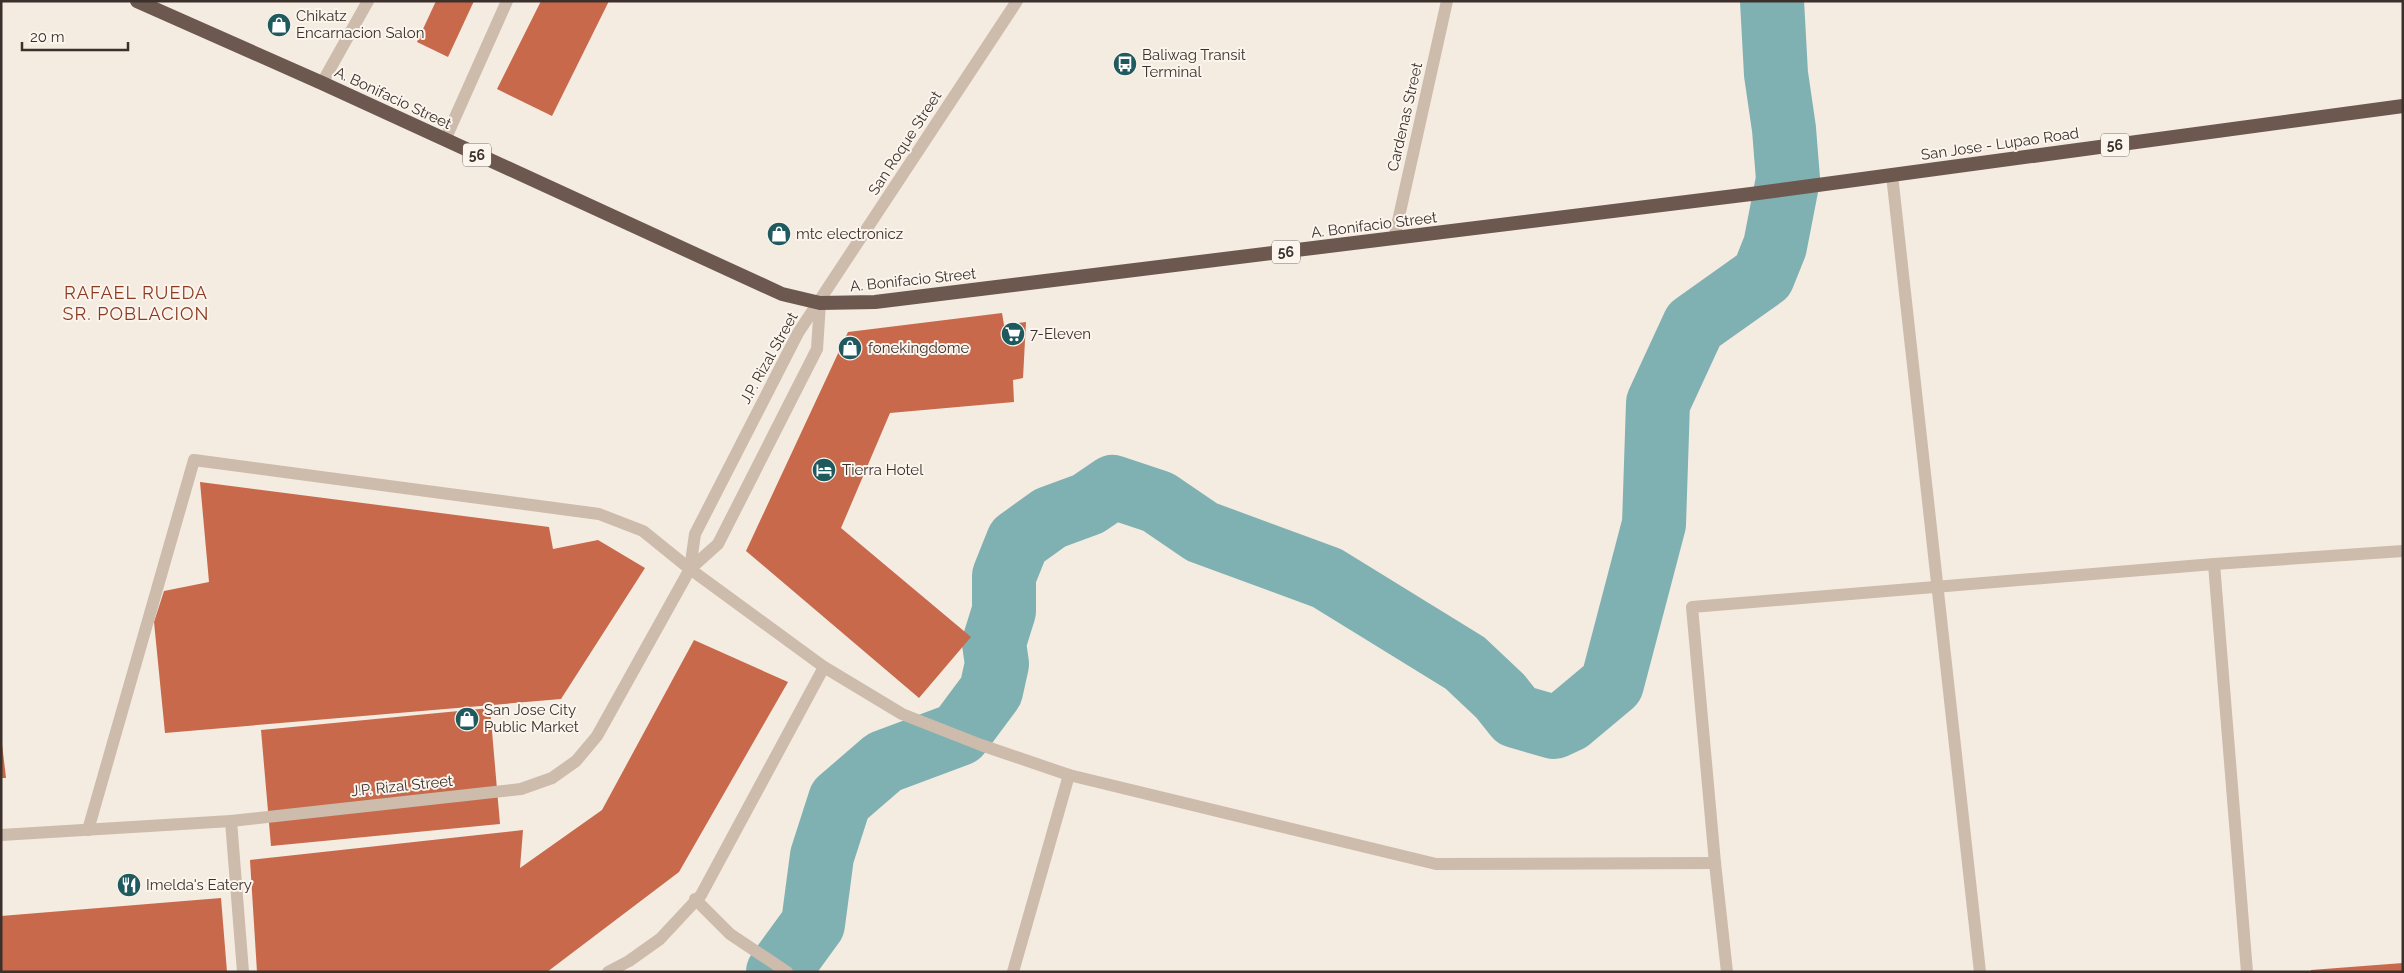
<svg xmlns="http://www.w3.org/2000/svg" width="2404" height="973" font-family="Raleway,sans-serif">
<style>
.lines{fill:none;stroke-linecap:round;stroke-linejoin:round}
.river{stroke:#7fb0b2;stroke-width:64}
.building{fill:#c8694b}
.service{stroke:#cdbbac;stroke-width:12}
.pedestrian{stroke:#cdbbac;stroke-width:12}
.minor{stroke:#cdbbac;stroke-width:12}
.tertiary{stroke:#cdbbac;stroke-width:12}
.trunk{stroke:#6c584f;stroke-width:14}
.labels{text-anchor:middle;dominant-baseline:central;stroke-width:4;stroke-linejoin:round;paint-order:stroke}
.shield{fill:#fbf5ee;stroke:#756b66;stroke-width:1}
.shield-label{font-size:14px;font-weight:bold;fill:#3b302b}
.poi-label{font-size:15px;fill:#3b302b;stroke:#fbf5ee;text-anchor:start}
.street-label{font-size:15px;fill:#3b302b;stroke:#fbf5ee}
.quarter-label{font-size:18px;letter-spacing:1px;fill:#8c3b22;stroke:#fbf5ee}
</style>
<rect width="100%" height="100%" fill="#f4ebe1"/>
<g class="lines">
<path class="river" d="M778 972 813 924 822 856 840 800 884 762 959 734 991 691 997 664 994 643 1004 611V576L1018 541 1050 518 1088 504 1113 487 1158 502 1202 532 1327 578 1465 663 1500 696 1516 716 1554 727 1569 720 1612 684 1654 524 1658 403 1694 325 1763 276 1775 246 1788 179 1784 129 1776 74 1772 1"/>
</g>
<g class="building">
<path d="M436 1H474L448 57 417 42Z"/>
<path d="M541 1H609L552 116 497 89Z"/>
<path d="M1002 313 1004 325 1026 322 1023 378 1013 380 1014 402 890 413 841 528 971 637 919 698 746 551 848 332Z"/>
<path d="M200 482 549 527 553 549 598 540 645 568 561 699 165 733 154 622 164 591 209 582Z"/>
<path d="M694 640 788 682 679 872 547 972H257L250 860 523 830 520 868 602 810Z"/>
<path d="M490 708 500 824 271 846 261 730Z"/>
<path d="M1 735 6 778H1Z"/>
<path d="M221 898 227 972H1V916Z"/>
<path d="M2403 963V972H2311V970Z"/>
</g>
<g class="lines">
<g class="service">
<path d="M445 140 507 1"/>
<path d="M231 821 243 972"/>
<path d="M608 972 629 961 660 939 701 895 824 667"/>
</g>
<path class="pedestrian" d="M88 830 194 460 599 514 643 531 690 569"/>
<g class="minor">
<path d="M1892 175 1980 972"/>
<path d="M1394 239 1447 1"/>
<path d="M2214 564 2403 551"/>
<path d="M690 569 824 667 902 714 981 745 1069 775 1436 864 1715 863"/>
<path d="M695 899 730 934 787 972"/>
<path d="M1013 972 1069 775"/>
<path d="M1727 972 1715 863 1692 607 2214 564 2247 972"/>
</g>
<g class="tertiary">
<path d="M322 83 368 1"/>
<path d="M690 569 695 534 798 333 1017 1"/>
<path d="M1 835 231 821 521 789 552 778 576 761 597 736 690 569 718 544 817 349 820 303"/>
</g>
<path class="trunk" d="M137 1 322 83 782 294 820 303 875 302 1751 194 2403 106"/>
</g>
<defs>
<g id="shop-disc" transform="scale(1.25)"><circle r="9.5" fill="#1f5a5e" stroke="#fbf5ee"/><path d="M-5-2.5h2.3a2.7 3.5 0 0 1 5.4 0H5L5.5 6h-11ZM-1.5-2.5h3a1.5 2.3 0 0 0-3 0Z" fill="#fff"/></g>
<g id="bus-disc" transform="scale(1.25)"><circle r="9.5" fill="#1f5a5e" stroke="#fbf5ee"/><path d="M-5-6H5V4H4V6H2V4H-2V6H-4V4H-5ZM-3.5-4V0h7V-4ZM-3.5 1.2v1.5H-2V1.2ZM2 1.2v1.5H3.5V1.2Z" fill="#fff"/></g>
<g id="supermarket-disc" transform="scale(1.25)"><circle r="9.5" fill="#1f5a5e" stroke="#fbf5ee"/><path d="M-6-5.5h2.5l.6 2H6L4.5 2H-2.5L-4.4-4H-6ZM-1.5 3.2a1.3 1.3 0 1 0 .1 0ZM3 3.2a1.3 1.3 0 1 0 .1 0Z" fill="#fff"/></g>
<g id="hotel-disc" transform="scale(1.25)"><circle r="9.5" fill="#1f5a5e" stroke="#fbf5ee"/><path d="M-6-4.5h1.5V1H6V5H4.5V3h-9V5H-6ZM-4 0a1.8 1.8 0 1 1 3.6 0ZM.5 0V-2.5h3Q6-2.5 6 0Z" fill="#fff"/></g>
<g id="restaurant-disc" transform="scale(1.25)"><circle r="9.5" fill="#1f5a5e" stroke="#fbf5ee"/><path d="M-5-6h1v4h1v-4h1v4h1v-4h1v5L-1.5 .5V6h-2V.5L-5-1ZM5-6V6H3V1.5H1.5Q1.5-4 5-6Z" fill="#fff"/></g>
</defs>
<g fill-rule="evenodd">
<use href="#shop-disc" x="279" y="25"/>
<use href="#bus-disc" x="1125" y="64"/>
<use href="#shop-disc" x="779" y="234"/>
<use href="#supermarket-disc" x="1013" y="334"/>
<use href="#shop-disc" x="850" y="348"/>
<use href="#hotel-disc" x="824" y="470"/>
<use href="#shop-disc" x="467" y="719"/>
<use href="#restaurant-disc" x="129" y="885"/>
</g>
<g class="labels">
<g class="shield">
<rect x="2101" y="133.5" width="28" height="23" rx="4"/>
<rect x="463" y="143.5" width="28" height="23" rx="4"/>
<rect x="1272" y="240.5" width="28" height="23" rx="4"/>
</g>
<g class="shield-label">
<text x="2115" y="145">56</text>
<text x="477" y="155">56</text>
<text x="1286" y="252">56</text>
</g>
<g class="poi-label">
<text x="296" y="16">Chikatz<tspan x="296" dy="17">Encarnacion Salon</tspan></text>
<text x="1142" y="55">Baliwag Transit<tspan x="1142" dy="17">Terminal</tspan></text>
<text x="796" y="234">mtc electronicz</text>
<text x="1030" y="334">7-Eleven</text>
<text x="868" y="348">fonekingdome</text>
<text x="842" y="470">Tierra Hotel</text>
<text x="484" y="710">San Jose City<tspan x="484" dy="17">Public Market</tspan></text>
<text x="146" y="885">Imelda's Eatery</text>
</g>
<g class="street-label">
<text transform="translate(393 98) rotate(25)">A. Bonifacio Street</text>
<text transform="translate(1405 117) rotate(-77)">Cardenas Street</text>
<text transform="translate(905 143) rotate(-57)">San Roque Street</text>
<text transform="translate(2000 144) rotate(-8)">San Jose - Lupao Road</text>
<text transform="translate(1374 225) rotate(-7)">A. Bonifacio Street</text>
<text transform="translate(913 280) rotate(-6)">A. Bonifacio Street</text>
<text transform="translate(769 358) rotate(-61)">J.P. Rizal Street</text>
<text transform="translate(402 786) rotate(-6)">J.P. Rizal Street</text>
</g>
<g class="quarter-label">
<text x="136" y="292">RAFAEL RUEDA<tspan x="136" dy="21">SR. POBLACION</tspan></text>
</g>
</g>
<rect width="2404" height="973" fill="none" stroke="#3b302b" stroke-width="5"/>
<path d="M22 42v8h106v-8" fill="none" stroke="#3b302b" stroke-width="2.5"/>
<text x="30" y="42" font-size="15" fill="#3b302b" stroke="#fbf5ee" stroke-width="4" paint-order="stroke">20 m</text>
</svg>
